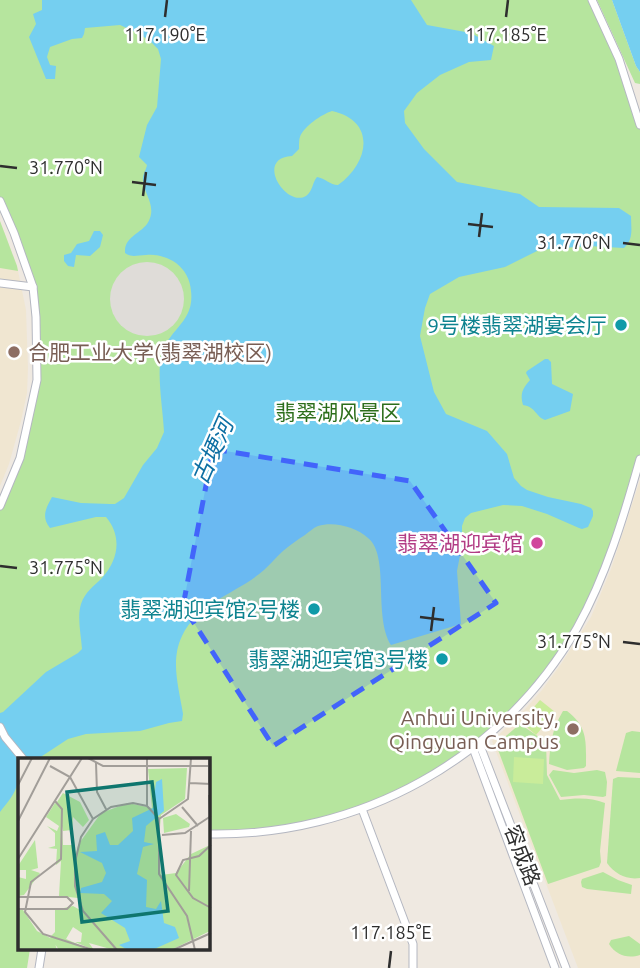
<svg xmlns="http://www.w3.org/2000/svg" width="640" height="968" font-family="Ubuntu,'Noto Sans SC',sans-serif">
<style>
.education{fill:#f0e6d1}
.green{fill:#b6e59e}
.pitch{fill:#c9ec9a}
.plaza{fill:#dfdcd8}
.water{fill:#75cff0;fill-rule:evenodd}
.lines{fill:none;stroke-linecap:round;stroke-linejoin:round}
.minor-casing{stroke:#b4b7c1;stroke-width:9}
.minor{stroke:#fff;stroke-width:7}
.marked{fill:#4264fb;fill-opacity:0.2;stroke:#4264fb;stroke-width:5;stroke-dasharray:14 9;stroke-linejoin:round}
.ticks{fill:none;stroke:#2e2e2e;stroke-width:2.5}
.culture-dot{fill:#0f9aa8;stroke:#fff;stroke-width:2.5}
.education-dot{fill:#8d6e63;stroke:#fff;stroke-width:2.5}
.hotel-dot{fill:#d1479c;stroke:#fff;stroke-width:2.5}
.labels{text-anchor:middle;dominant-baseline:central;stroke-width:5;stroke-linejoin:round;paint-order:stroke}
.culture-label{font-size:21px;fill:#0d838f;stroke:#fff;text-anchor:end}
.education-label{font-size:21px;fill:#785e54;stroke:#fff;text-anchor:start}
.park-label{font-size:21px;fill:#2c6e1b;stroke:#fff}
.hotel-label{font-size:21px;fill:#b23c85;stroke:#fff;text-anchor:end}
.street-label{font-size:21px;fill:#2e2e2e;stroke:#fff}
.water-label{font-size:23px;font-style:italic;fill:#0d6fa3;stroke:#fff}
.inset-road{fill:none;stroke:#a29e99;stroke-width:2}
.view{fill:#0f766e;fill-opacity:0.15;stroke:#0f766e;stroke-width:3.5}
.inset-edge{fill:none;stroke:#2e2e2e;stroke-width:3.5}
.ticks-label{font-size:18px;text-anchor:middle;fill:#2e2e2e;stroke:#fff;stroke-width:5;stroke-linejoin:round;paint-order:stroke}
</style>
<rect width="100%" height="100%" fill="#efe9e1"/>
<g class="education">
<path d="M0 221 17 266 26 310 28 368 27 393 21 421 9 464 0 486Z"/>
<path d="M640 480V968H578L492 741 519 716 542 690 561 664 591 617 611 569Z"/>
</g>
<g class="green">
<path d="M0 0H592L607 32 640 125V459L593 597 552 666 493 732 408 789 318 822 208 834V760H24L0 727V506L9 488 37 380 33 287 0 201Z"/>
<path d="M597 0H612L636 66 640 72V84L635 83Z"/>
<path d="M0 221 17 266 18 271 0 268Z"/>
<path d="M563 711H567C588 727 586 742 586 766L584 768 567 770 549 764C550 744 552 729 563 711Z"/>
<path d="M520 724 546 742 547 775 560 800C575 798 591 797 605 803L600 851 601 862 599 867 548 884 497 747 499 742Z"/>
<path d="M632 731 640 732V773L616 771 626 733Z"/>
<path d="M0 740 19 767V949H30L27 968H0Z"/>
<path d="M553 770 574 773 597 770 605 772 607 782 606 796 603 797 584 795 561 797 549 775Z"/>
<path d="M618 777 640 778V878C626 880 615 874 607 863L613 779Z"/>
<path d="M603 872 618 880 632 885 631 894 587 889 582 887 581 882 582 879Z"/>
<path d="M629 936 640 944V955C627 959 616 955 609 944L611 940Z"/>
</g>
<g class="pitch">
<path d="M540 700 555 712 536 735 521 722Z"/>
<path d="M514 757 544 759 543 784 513 782Z"/>
</g>
<circle class="plaza" cx="147" cy="299" r="37"/>
<g class="water">
<path d="M42 0H411L427 25 471 33 494 46 491 60 469 62 440 75 417 93 404 111 405 123 424 149 457 182 520 194 539 207 619 208 631 216C631 228 634 239 624 248L588 246 539 250 505 267 459 277 430 294 425 308 420 336 434 392 446 414 487 431 507 454 514 478 521 486 527 490 548 497 581 504 591 508 593 511V516L588 527 582 529 579 528 547 514 522 506 503 505 471 513 465 518 462 526V545L457 571 461 624 391 645C373 616 390 556 368 538 356 527 334 521 318 526 313 528 309 532 305 535 297 540 290 545 283 551 276 557 271 564 264 570 238 593 198 602 182 636 170 661 179 688 183 714L182 721 169 723 140 731 86 734 68 739 36 760H19C19 788 17 791 0 812V713L3 712 46 672 78 653 82 649C81 635 77 617 81 604 85 592 94 586 102 578 119 559 122 536 106 517H96L50 528C41 517 46 508 52 497L81 503 110 504H115L124 498 143 465 157 448 164 432C163 410 157 377 161 357 167 329 195 323 191 291 190 279 185 270 176 263 167 257 157 254 146 255 137 255 132 258 125 253 124 234 145 234 150 218 155 204 144 194 143 180 142 176 146 170 147 165L139 157 147 125 157 107 161 59 158 49 152 43 140 34 120 25 85 28 84 34 82 38 72 39 50 47 47 57 50 65 56 66 55 79H46L29 37 36 24 33 14 42 10ZM332 111C377 121 369 163 338 185 330 185 325 178 317 177 312 183 313 191 306 196 286 208 254 158 292 156L299 149C299 146 299 139 300 137 303 127 322 114 332 111Z"/>
<path d="M612 0H640V72L636 66Z"/>
<path d="M94 231H100L103 235 100 247 90 256 76 255 74 267 68 266 64 261V255L71 253 77 244 89 241Z"/>
<path d="M545 359H548L551 362 552 384 573 394 570 411 545 420C536 417 536 407 523 405 520 394 522 389 530 380L526 373 527 371Z"/>
</g>
<g class="lines">
<g class="minor-casing">
<g id="minor">
<path d="M592 0 619 59 640 125"/>
<path d="M0 201 14 233 33 287 36 317 37 380 20 458 0 506"/>
<path d="M0 283 33 287"/>
<path d="M0 727 5 737 24 760"/>
<path d="M479 743 566 968"/>
<path d="M473 748 555 968"/>
<path d="M362 809 413 944V968"/>
<path d="M208 834C359 837 501 760 577 628 606 576 624 516 640 459"/>
<path d="M39 968 42 949"/>
</g>
</g>
<use href="#minor" class="minor"/>
</g>
<path class="marked" d="M213 449 410 481 496 603 273 746 183 606Z"/>
<path class="ticks" d="M165 17 167 0M506 17 508 0M0 166 17 168M132 182 156 185M143 196 146 172M468 224 493 227M479 237 482 213M623 243 640 245M0 566 17 568M420 617 444 620M431 631 434 607M623 642 640 644M389 968 391 951"/>
<g class="culture-dot">
<circle cx="621" cy="325" r="7"/>
<circle cx="314" cy="609" r="7"/>
<circle cx="442" cy="659" r="7"/>
</g>
<g class="education-dot">
<circle cx="14" cy="352" r="7"/>
<circle cx="573" cy="729" r="7"/>
</g>
<circle class="hotel-dot" cx="537" cy="543" r="7"/>
<g class="labels">
<g class="culture-label">
<text x="607" y="325">9号楼翡翠湖宴会厅</text>
<text x="300" y="609">翡翠湖迎宾馆2号楼</text>
<text x="428" y="659">翡翠湖迎宾馆3号楼</text>
</g>
<g class="education-label">
<text x="28" y="352">合肥工业大学(翡翠湖校区)</text>
<text x="559" y="717" text-anchor="end">Anhui University,<tspan x="559" dy="24">Qingyuan Campus</tspan></text>
</g>
<g class="park-label">
<text x="338" y="412">翡翠湖风景区</text>
</g>
<g class="hotel-label">
<text x="523" y="543">翡翠湖迎宾馆</text>
</g>
<g class="street-label">
<text transform="translate(523 855) rotate(69)">容成路</text>
</g>
<g class="water-label">
<text transform="translate(212 451) rotate(-66)">古埂河</text>
</g>
</g>
<g transform="translate(18 758)">
<rect width="192" height="192" fill="#efe9e1"/>
<path d="M169 10 167 41 143 57 140 93 143 117 158 115 173 96 192 87V173L153 192H96L71 185 76 192 57 184H63L64 175 55 169 48 181 73 192H41L32 179 37 174V152L55 148 64 153 60 140 41 138 43 103 38 107 39 91 30 90 37 88V75L29 68 39 73 41 68 28 59 37 45 42 47 45 87H55L56 105 60 87 83 55 110 45 134 50 130 11ZM45 35 62 44 71 62 65 69 55 59 54 72 45 73 39 44ZM158 56 172 66 171 69 146 75 145 60ZM17 82 20 110 13 112 22 115 6 137 0 138V119L8 121V112H0V108ZM0 152H5L19 173 36 182 39 192H0Z" fill="#b6e59e"/>
<path d="M144 21 146 53 128 68 126 84 136 86 125 89 119 116 129 122 128 149 138 151 143 143 146 165 157 169 161 180 134 192H110L101 187 112 183 107 170 83 155 94 143 86 136 62 135 63 130 84 124 88 115 84 105 62 94 79 93 78 77 87 74 92 87H100L115 73 114 60 135 50 138 24Z" fill="#75cff0"/>
<path class="inset-road" d="M70 0 85 8H193M191 0V26M78 5 79 34 88 51M32 8 52 19 75 61M172 25 193 26M0 27 14 0M191 37 192 60M37 43 44 51 43 101 13 124 7 154 25 176 75 192M129 48V0M164 49 180 68M141 61 170 41 173 0M0 63 32 0M144 77 167 75 193 58M193 87 181 98 165 102 158 117 175 140 193 150M0 101 64 0M171 133 173 73M0 139H49L55 145 49 151H0M99 192 65 153 57 128V104L63 79 75 61 93 49 115 45 129 48 141 61V116L169 158 177 192M155 192 193 175"/>
<path class="view" d="M134 24 150 153 64 164 49 34Z"/>
<rect width="192" height="192" class="inset-edge"/>
</g>
<g class="ticks-label">
<text x="165" y="41">117.190°E</text>
<text x="506" y="41">117.185°E</text>
<text x="66" y="174">31.770°N</text>
<text x="574" y="249">31.770°N</text>
<text x="66" y="574">31.775°N</text>
<text x="574" y="648">31.775°N</text>
<text x="391" y="939">117.185°E</text>
</g>
</svg>
